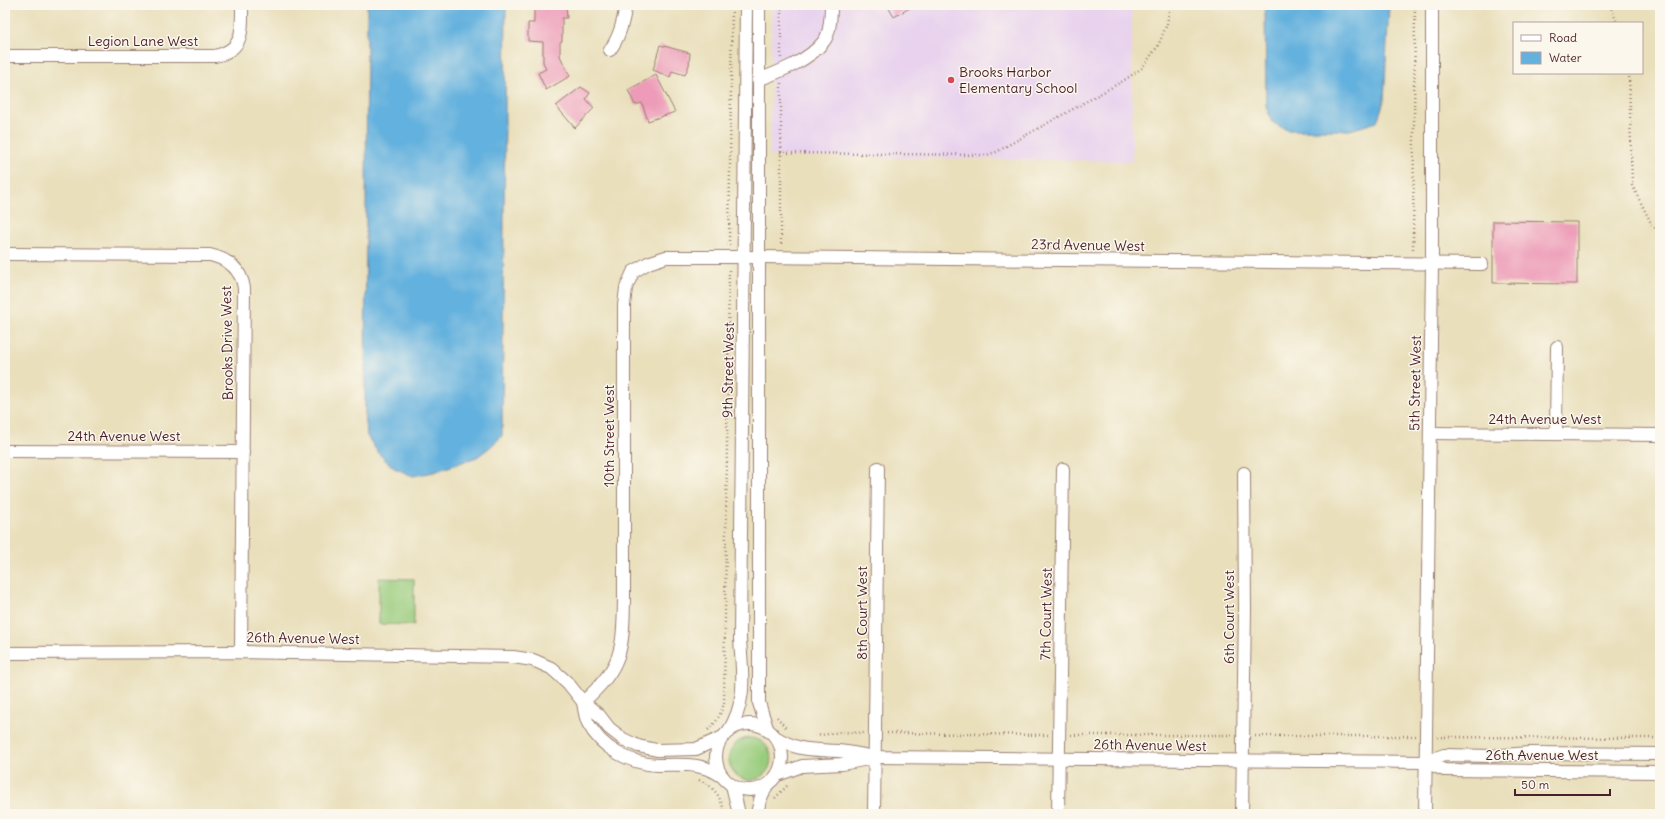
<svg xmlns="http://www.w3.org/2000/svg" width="1665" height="819" font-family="Delius,sans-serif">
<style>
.built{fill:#e8d2ee}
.green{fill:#99cc7d;stroke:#727654}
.water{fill:#64b1de;stroke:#576884}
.building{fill:#ed9bb8}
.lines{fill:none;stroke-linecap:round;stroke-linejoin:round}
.minor-casing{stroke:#9a7f73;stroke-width:14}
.path{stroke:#9a7f73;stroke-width:2.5;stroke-dasharray:1 3;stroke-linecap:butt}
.minor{stroke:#fff;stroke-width:12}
.poi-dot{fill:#d1495b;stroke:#fbf7ec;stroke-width:1.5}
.labels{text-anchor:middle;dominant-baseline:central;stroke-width:3;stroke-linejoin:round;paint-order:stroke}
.street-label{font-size:14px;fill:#4a1f2b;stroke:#fbf7ec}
.poi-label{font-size:14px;fill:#4a1f2b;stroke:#fbf7ec;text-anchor:start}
</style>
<rect width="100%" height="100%" fill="#fbf7ec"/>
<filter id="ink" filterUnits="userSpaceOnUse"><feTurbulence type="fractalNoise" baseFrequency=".025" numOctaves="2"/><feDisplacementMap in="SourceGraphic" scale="8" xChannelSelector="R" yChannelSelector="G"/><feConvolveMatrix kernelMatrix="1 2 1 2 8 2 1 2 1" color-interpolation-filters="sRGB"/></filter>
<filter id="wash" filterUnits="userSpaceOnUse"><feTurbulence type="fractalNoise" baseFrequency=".012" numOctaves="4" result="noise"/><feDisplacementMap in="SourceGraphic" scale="16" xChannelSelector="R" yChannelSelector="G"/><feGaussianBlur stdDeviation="0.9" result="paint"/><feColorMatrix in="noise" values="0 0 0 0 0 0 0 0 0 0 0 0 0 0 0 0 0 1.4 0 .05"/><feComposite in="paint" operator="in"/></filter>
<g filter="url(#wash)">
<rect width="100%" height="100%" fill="#e9dfbb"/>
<path class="built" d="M772 5H1132V161L770 156Z"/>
<g class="green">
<path d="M379 578 414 579V625L379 624Z"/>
<circle cx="750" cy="759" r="21"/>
</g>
<g class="water">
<path d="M367 5H506L502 436 489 448 477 457 434 472 413 476 394 468 379 454 367 436 365 413Z"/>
<path d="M1265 5H1389L1384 101 1377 122 1350 130H1287L1272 122 1266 106Z"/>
</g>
<g id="blocks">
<g class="building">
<path d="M534 5H566L567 18H562V41L560 42V56L570 76 546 90 538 73 546 69 543 62V42L528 41V23H534Z"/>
<path d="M887 5H915L894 17Z"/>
<path d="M660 45 690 53 689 65 685 75 672 71 670 77 653 70Z"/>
<path d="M656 75 675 112 648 121 642 103 635 105 628 90Z"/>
<path d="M581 87 590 93 586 99 594 108 575 128 556 106Z"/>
<path d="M1493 221 1577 222V284L1493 283Z"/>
</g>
</g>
</g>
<g filter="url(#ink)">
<use href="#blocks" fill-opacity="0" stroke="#9a7f73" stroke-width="1"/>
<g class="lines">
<g class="minor-casing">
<g id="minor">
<path d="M759 5V703L768 731"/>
<path d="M610 50C620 36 623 22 626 5"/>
<path d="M5 56H215C244 50 242 31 242 5"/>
<path d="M758 80C779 72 810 60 824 41 830 34 831 14 831 5"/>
<path d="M5 254 210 255C228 259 241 269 244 288L241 652"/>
<path d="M1430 433 1660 435"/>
<path d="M1556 434 1557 347"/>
<path d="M5 451 243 452"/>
<path d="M5 653 241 652 513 657 533 660 551 668 568 683 583 702 599 715 609 728 623 739 638 746 657 750 696 749 723 737"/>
<path d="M583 702C622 667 623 651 624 600V305L626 288 633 272 648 263 666 257H744L1482 264"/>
<path d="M583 702C584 709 585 717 588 723 601 748 630 764 658 765 682 765 703 762 723 777"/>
<circle cx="749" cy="757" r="33"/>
<path d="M728 732C748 700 742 674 740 639L746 5"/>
<path d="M775 737C800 752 812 749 838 751 850 752 863 755 875 757L1425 762 1444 755 1491 756 1529 753 1660 754"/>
<path d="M1425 762 1444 770 1660 772"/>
<path d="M778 775 802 766 842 764 868 759"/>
<path d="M732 785 739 814"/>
<path d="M757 814 760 800 767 785"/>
<path d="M874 814 878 468"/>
<path d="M1058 814 1063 469"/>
<path d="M1242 814 1245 610 1244 473"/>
<path d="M1425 814 1432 263V5"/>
</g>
</g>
<g class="path">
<path d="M1610 5 1617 23"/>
<path d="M781 58V5"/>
<path d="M1629 73 1632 185 1652 225 1660 233"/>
<path d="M781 83V245"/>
<path d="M780 153 987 155 996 152 1123 81 1142 68 1158 46 1167 24 1170 5"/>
<path d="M729 245 732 5"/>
<path d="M1413 249 1415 5"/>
<path d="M777 717 786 728"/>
<path d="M708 730C717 722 721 714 724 703L729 268"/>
<path d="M887 733 1048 735"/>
<path d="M1071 735H1232"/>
<path d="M815 736 841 732 864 733"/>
<path d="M1255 736H1416"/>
<path d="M1437 737 1660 738"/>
<path d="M699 780C713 785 723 799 724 814"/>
<path d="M775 798 788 785"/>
</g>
<use href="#minor" class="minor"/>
</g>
</g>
<circle class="poi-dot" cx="951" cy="80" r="4"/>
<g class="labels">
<g class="street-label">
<text x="143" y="41">Legion Lane West</text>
<text transform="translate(1088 245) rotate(1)">23rd Avenue West</text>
<text transform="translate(227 343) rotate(-91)">Brooks Drive West</text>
<text transform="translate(728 370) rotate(-89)">9th Street West</text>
<text transform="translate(1415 383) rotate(-89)">5th Street West</text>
<text x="1545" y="419">24th Avenue West</text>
<text x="124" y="436">24th Avenue West</text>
<text transform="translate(609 436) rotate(-90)">10th Street West</text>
<text transform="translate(862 613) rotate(-90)">8th Court West</text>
<text transform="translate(1046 614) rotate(-89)">7th Court West</text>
<text transform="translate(1229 617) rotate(-90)">6th Court West</text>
<text transform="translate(303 638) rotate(1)">26th Avenue West</text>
<text transform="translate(1150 745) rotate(1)">26th Avenue West</text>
<text x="1542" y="755">26th Avenue West</text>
</g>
<g class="poi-label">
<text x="959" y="72">Brooks Harbor<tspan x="959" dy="16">Elementary School</tspan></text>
</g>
</g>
<rect width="1665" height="819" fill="none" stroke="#fbf7ec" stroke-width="20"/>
<rect x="1513" y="22" width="130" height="52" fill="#fbf7ec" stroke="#b4a19f"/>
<rect x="1521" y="35" width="20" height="6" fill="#ffffff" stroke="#b4a19f"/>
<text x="1549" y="42" font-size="12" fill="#4a1f2b">Road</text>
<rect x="1521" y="52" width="20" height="12" fill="#64b1de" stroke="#b4a19f"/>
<text x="1549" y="62" font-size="12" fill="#4a1f2b">Water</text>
<path d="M1515 789v6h95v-6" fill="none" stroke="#4a1f2b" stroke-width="2"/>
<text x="1521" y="789" font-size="12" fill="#4a1f2b" stroke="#fbf7ec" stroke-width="3" paint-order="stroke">50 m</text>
</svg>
